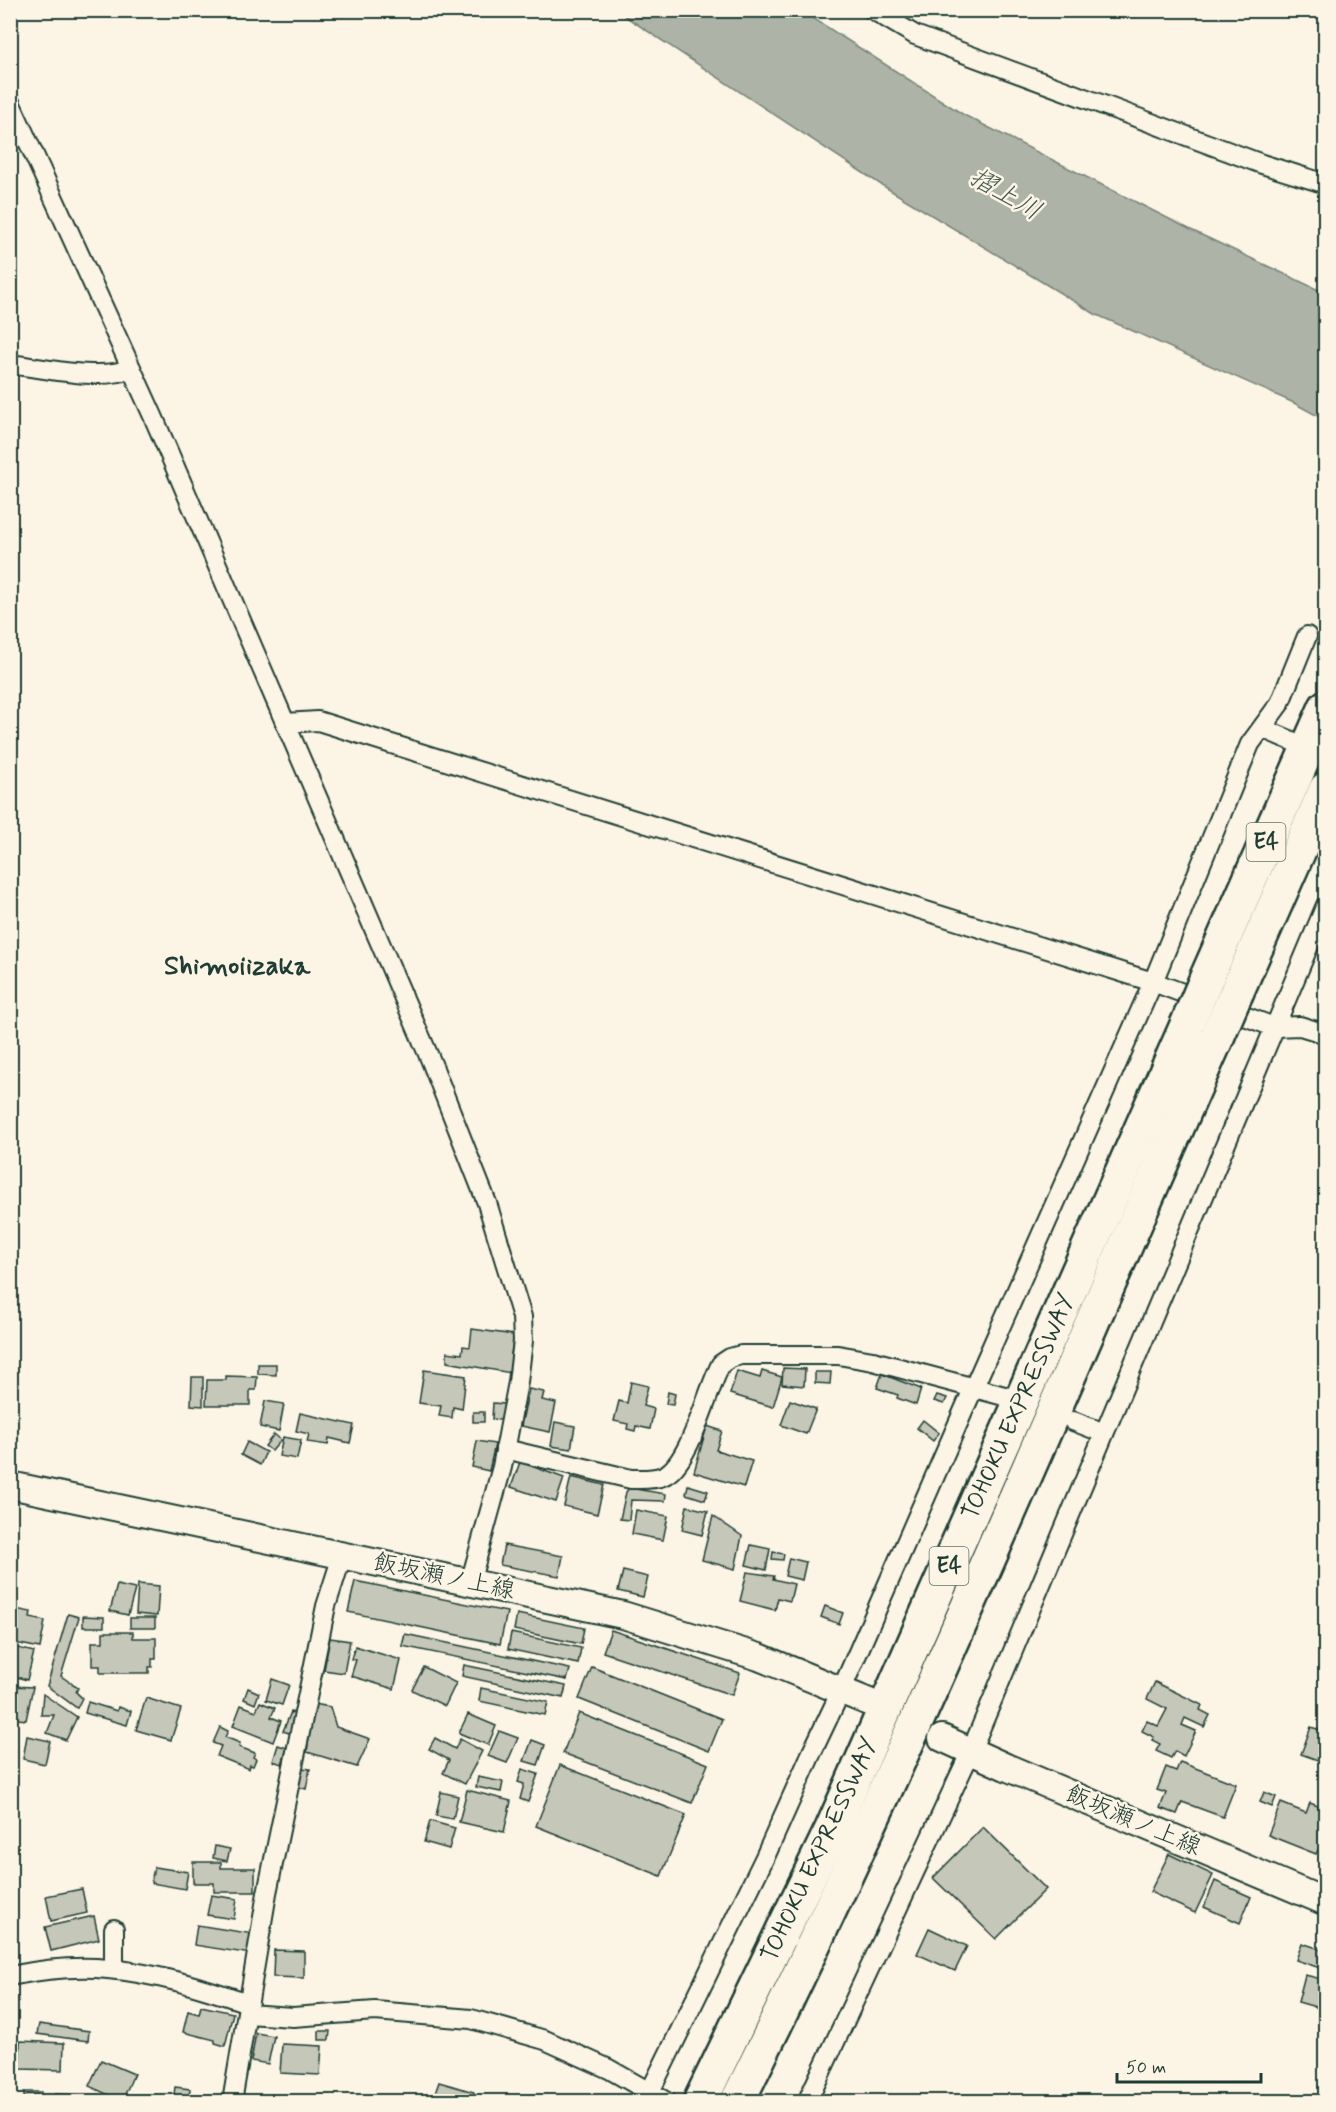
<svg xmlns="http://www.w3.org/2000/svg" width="1336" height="2112" font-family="Mynerve,'Klee One',sans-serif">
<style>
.water{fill:#aeb3a7;stroke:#758479;stroke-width:1.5}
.building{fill:#c5c7b9;stroke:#1f3d34;stroke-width:1.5}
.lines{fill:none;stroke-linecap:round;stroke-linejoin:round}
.street-casing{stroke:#1f3d34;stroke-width:22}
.secondary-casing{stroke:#1f3d34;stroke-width:30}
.highway-casing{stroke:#1f3d34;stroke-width:38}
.street{stroke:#fcf5e5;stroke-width:18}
.secondary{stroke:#fcf5e5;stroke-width:26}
.highway{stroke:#fcf5e5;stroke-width:33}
.highway-bridge-casing{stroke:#1f3d34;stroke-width:38;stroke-linecap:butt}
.highway-bridge{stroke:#fcf5e5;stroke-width:33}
.labels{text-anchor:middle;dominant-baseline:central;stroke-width:5;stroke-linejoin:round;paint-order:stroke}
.shield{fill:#fcf5e5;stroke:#617469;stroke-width:1.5}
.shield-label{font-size:22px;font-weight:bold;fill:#1f3d34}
.street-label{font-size:24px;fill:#1f3d34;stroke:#fcf5e5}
.water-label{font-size:26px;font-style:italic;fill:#435a51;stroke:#fcf5e5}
.quarter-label{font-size:27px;font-weight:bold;fill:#1f3d34;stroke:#fcf5e5}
</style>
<rect width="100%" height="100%" fill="#fcf5e5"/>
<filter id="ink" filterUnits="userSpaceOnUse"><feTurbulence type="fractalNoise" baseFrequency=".0167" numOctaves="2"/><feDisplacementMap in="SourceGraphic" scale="12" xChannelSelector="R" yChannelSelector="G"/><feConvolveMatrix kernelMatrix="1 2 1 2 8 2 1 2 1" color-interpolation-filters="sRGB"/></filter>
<g filter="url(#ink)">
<path class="water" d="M617 11H802L964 115 1191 230 1325 293V420L1294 403 1095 314 880 184Z"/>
<g class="building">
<path d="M472 1329 514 1335 511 1354H514L511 1373 447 1362V1352L462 1354 463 1346 470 1347Z"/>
<path d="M258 1364H276V1375L258 1374Z"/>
<path d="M783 1368 805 1369 804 1386 782 1384Z"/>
<path d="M424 1370 466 1376 462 1409 453 1407 452 1418 439 1416 441 1406 419 1403Z"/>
<path d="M737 1371 760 1378 762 1371 782 1377 773 1407 730 1394Z"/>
<path d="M815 1372H831L830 1384 815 1383Z"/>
<path d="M882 1374 921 1389 916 1405 897 1398 898 1395 877 1388Z"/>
<path d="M226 1376 257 1377 256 1390H250V1405H206L207 1380H226Z"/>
<path d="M192 1377H203V1406L191 1405Z"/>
<path d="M631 1382 648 1386 643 1406 654 1409 650 1429 636 1426 635 1431 627 1429 628 1424 614 1421 619 1401 627 1403Z"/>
<path d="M529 1389 544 1392 542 1400 556 1403 550 1432 521 1426Z"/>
<path d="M668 1392 675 1394 673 1405 666 1404Z"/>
<path d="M937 1395 947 1398 944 1404 934 1401Z"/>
<path d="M790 1400 816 1409 806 1434 781 1425Z"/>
<path d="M265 1401 284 1404 279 1431 260 1427Z"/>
<path d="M493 1403 504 1404 502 1420 492 1419Z"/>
<rect x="473" y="1412" width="11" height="10"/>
<path d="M300 1413 354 1425 350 1443 329 1438 328 1445 307 1442 309 1434 296 1431Z"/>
<path d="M923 1420 939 1433 933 1441 917 1428Z"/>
<path d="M555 1422 575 1426 571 1449 551 1446Z"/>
<path d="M707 1426 722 1431 716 1450 752 1461 744 1487 694 1472Z"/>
<path d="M274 1434 281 1440 272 1451 265 1446Z"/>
<path d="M283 1437 301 1440 297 1459 279 1456Z"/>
<path d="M477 1441 495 1444 489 1471 472 1467Z"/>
<path d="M247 1442 266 1452 260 1465 241 1455Z"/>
<path d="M520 1462 564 1478 556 1502 511 1487Z"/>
<path d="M571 1477 604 1485 597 1514 564 1506Z"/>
<path d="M688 1485 708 1491 705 1500 686 1494Z"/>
<path d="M629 1488 666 1494 665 1501 631 1500 629 1520 620 1519 626 1492Z"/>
<path d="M687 1506 708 1511 702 1535 682 1530Z"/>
<path d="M636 1510 668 1516 663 1540 632 1534Z"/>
<path d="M713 1516 742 1536 735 1569 702 1560Z"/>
<path d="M504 1545 563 1556 559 1576 500 1565Z"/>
<path d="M751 1545 770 1549 766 1570 746 1565Z"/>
<path d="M773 1552 784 1554 783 1560 772 1559Z"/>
<path d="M789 1558 806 1562 802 1580 785 1576Z"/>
<path d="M623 1571 648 1577 643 1597 618 1591Z"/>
<path d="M747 1572 774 1576 773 1579 794 1584 790 1601 778 1598 775 1610 740 1601Z"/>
<path d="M355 1581 507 1612 500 1644 348 1612Z"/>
<path d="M138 1584 159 1586 157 1616 136 1614Z"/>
<path d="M117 1585 135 1589 128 1615 110 1611Z"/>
<path d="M825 1606 843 1613 839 1624 821 1617Z"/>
<path d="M10 1608 31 1612 30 1618 45 1621 40 1648 10 1642Z"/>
<path d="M68 1614 79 1617 61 1676 78 1688 76 1692 82 1698 77 1708 47 1686Z"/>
<path d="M517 1614 584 1628 581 1644 514 1630Z"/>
<path d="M83 1616 104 1617V1627H83Z"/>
<rect x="130" y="1618" width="25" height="10"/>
<path d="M611 1630 740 1673 732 1695 603 1652Z"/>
<path d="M103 1632H133V1638H156V1659H152V1667H149V1673H100V1666H92V1642H103Z"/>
<path d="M511 1633 581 1648 578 1664 508 1649Z"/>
<path d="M405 1634 570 1669 567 1680 402 1646Z"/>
<path d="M330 1638 350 1641 344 1673 324 1670Z"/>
<path d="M10 1646 34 1652 27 1680 10 1675Z"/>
<path d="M355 1646 401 1660 394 1689 351 1676 356 1660 351 1659Z"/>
<path d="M464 1665 566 1686 563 1698 462 1676Z"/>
<path d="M424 1667 456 1683 445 1706 412 1690Z"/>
<path d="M592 1667 722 1719 709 1751 579 1699Z"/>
<path d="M272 1679 289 1685 282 1705 266 1700Z"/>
<path d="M1155 1682 1202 1705 1200 1710 1210 1715 1204 1727 1185 1718 1182 1725 1196 1731 1184 1756 1175 1751 1171 1758 1156 1751 1160 1744 1152 1740 1154 1737 1142 1731 1147 1721 1158 1726 1167 1709 1147 1699Z"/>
<path d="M10 1686 33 1687 26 1720 10 1718Z"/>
<path d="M248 1688 259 1693 255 1704 244 1699Z"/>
<path d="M481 1688 548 1702 545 1715 479 1701Z"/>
<path d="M43 1694 77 1717 66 1740 47 1733 54 1715H41Z"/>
<path d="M146 1698 181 1709 171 1740 136 1730Z"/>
<path d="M88 1702 117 1711 118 1707 131 1711 127 1725 85 1713Z"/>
<path d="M260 1702 275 1708 271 1717 281 1721 273 1742 233 1726 241 1705 256 1711Z"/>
<path d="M314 1704 330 1707 336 1727 370 1739 357 1767 307 1752Z"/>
<path d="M291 1712 298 1715 292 1734 283 1731Z"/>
<path d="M579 1713 708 1764 692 1803 563 1753Z"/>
<path d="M468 1714 496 1726 488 1745 459 1733Z"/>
<path d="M220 1727 228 1731 225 1737 240 1743 239 1747 255 1753 253 1757 256 1759 253 1766 250 1765 249 1769 217 1756 221 1746 213 1743Z"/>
<path d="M1311 1727 1326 1732V1763L1301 1754Z"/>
<path d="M499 1731 518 1738 507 1763 488 1756Z"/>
<path d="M27 1736 50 1741 45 1764 23 1759Z"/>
<path d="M435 1738 455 1749 460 1739 482 1751 465 1784 443 1773 449 1760 429 1749Z"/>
<path d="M532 1740 545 1745 538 1765 524 1761Z"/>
<path d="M278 1745 287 1748 282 1764 273 1761Z"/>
<path d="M1180 1762 1236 1784 1223 1817 1182 1802 1177 1814 1160 1808 1166 1793 1157 1790 1166 1767 1176 1771Z"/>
<path d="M560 1765 686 1815 661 1876 536 1826Z"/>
<path d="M302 1768 310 1769 306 1789 299 1787Z"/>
<path d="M522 1769 538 1774 528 1802 520 1799 524 1784 518 1782Z"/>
<path d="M478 1777 503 1782 501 1792 476 1787Z"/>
<path d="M467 1790 511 1801 504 1832 459 1822Z"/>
<path d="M441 1792 458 1796 453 1819 436 1816Z"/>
<path d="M1264 1792 1276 1797 1272 1807 1260 1802Z"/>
<path d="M1281 1803 1306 1813 1310 1803 1326 1809V1853L1318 1850 1316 1854 1268 1835Z"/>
<path d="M430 1821 455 1828 449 1849 424 1842Z"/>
<path d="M983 1827 1046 1889 996 1939 933 1878Z"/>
<path d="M215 1846 230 1849 227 1861 213 1858Z"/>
<path d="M1169 1854 1213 1875 1195 1913 1150 1892Z"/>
<path d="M193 1862H221V1868H255V1892H214V1883H193Z"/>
<path d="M154 1867 188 1872 185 1889 151 1883Z"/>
<path d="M1215 1881 1251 1897 1240 1923 1204 1907Z"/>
<path d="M82 1889 87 1913 51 1921 46 1896Z"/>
<path d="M211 1895 237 1899 234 1919 207 1915Z"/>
<path d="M94 1916 99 1939 51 1951 45 1927Z"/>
<path d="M197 1925 254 1934 251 1954 194 1945Z"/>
<path d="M929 1928 967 1946 955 1971 917 1954Z"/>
<path d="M1302 1943 1326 1951 1323 1969 1296 1960Z"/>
<path d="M274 1950 304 1951V1978L273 1977Z"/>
<path d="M1305 1975 1326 1980V2010L1298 2002Z"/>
<path d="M201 2006 233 2013 225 2046 215 2043V2040L183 2032 188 2011 199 2014Z"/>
<path d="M39 2024 89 2031 88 2041 37 2034Z"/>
<path d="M319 2031H330L329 2040H319Z"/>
<path d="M256 2033 274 2036 268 2064 251 2061Z"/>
<path d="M20 2041 64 2043 63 2070 19 2069Z"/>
<path d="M282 2044 322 2046 320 2075 280 2073Z"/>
<path d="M101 2060 134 2074 122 2101 89 2086Z"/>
<path d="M439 2082 474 2092 473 2102H432Z"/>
<path d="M175 2087 190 2089 188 2102H173Z"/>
<rect x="24" y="2092" width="17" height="10"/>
<path d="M55 2094 76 2095 75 2102H54Z"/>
</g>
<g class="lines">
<g class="street-casing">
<g id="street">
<path d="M873 10 915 35 1262 164 1326 184"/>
<path d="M10 102 153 416 431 1061 487 1203 522 1317 523 1341 518 1382 502 1467 470 1583"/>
<path d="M10 364C42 368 104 382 131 368"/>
<path d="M285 723 318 721 1153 982 1274 1027 1300 1026 1326 1034"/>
<path d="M1262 728 1292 741"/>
<path d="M1073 1421 1104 1433"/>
<path d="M505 1449 631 1479C642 1479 653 1480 663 1476 690 1465 707 1390 721 1364L730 1358 741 1355H838L873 1361 1008 1397"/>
<path d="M114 1929V1969"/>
<path d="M10 1976C40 1970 78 1966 108 1969 155 1973 204 1988 248 2003"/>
<path d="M247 2014 293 2017 375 2011 471 2019 545 2040 609 2069 667 2102"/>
<path d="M232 2102 267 1893 326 1606 342 1556"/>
<path d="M645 2102 765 1857 812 1752 841 1691 973 1389 1153 982 1250 744 1280 703 1307 636"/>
<path d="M807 2102 971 1751 1326 905"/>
</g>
</g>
<g class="secondary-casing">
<g id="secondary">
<path d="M10 1485 623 1615 759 1657 869 1702"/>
<path d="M942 1738 1006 1767 1326 1902"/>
</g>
</g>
<g class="highway-casing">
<g id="highway">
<path d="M1207 977 1326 707"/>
<path d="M1237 991 1326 789"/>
<path d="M700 2102 832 1829 1187 1025"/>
<path d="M737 2102C911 1752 1060 1391 1218 1035"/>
</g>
</g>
<use href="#street" class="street"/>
<use href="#secondary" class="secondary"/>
<use href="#highway" class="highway"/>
<g class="highway-bridge-casing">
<g id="highway-bridge">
<path d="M1187 1025 1207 977"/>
<path d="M1218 1035 1237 991"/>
</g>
</g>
<use href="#highway-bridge" class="highway-bridge"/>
</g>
</g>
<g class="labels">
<g class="shield">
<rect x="1246.5" y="823" width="39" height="38" rx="4.5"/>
<rect x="929.5" y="1547" width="39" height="38" rx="4.5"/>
</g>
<g class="shield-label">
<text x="1266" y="842">E4</text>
<text x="949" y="1566">E4</text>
</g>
<g class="street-label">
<text transform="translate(1019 1407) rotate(-66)">TOHOKU EXPRESSWAY</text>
<text transform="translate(444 1577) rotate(12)">飯坂瀬ノ上線</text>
<text transform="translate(1133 1821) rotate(23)">飯坂瀬ノ上線</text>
<text transform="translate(820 1850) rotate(-65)">TOHOKU EXPRESSWAY</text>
</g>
<g class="water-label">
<text transform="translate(1005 195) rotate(30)">摺上川</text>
</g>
<g class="quarter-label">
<text x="237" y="966">Shimoiizaka</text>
</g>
</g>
<rect width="1336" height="2112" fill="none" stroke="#fcf5e5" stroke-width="36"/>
<rect x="18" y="18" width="1300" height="2076" fill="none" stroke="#1f3d34" stroke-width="2" filter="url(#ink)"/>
<path d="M1117 2073v9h144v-9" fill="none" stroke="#1f3d34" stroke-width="3"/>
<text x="1126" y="2073" font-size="18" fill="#1f3d34" stroke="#fcf5e5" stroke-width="4.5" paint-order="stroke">50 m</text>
</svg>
